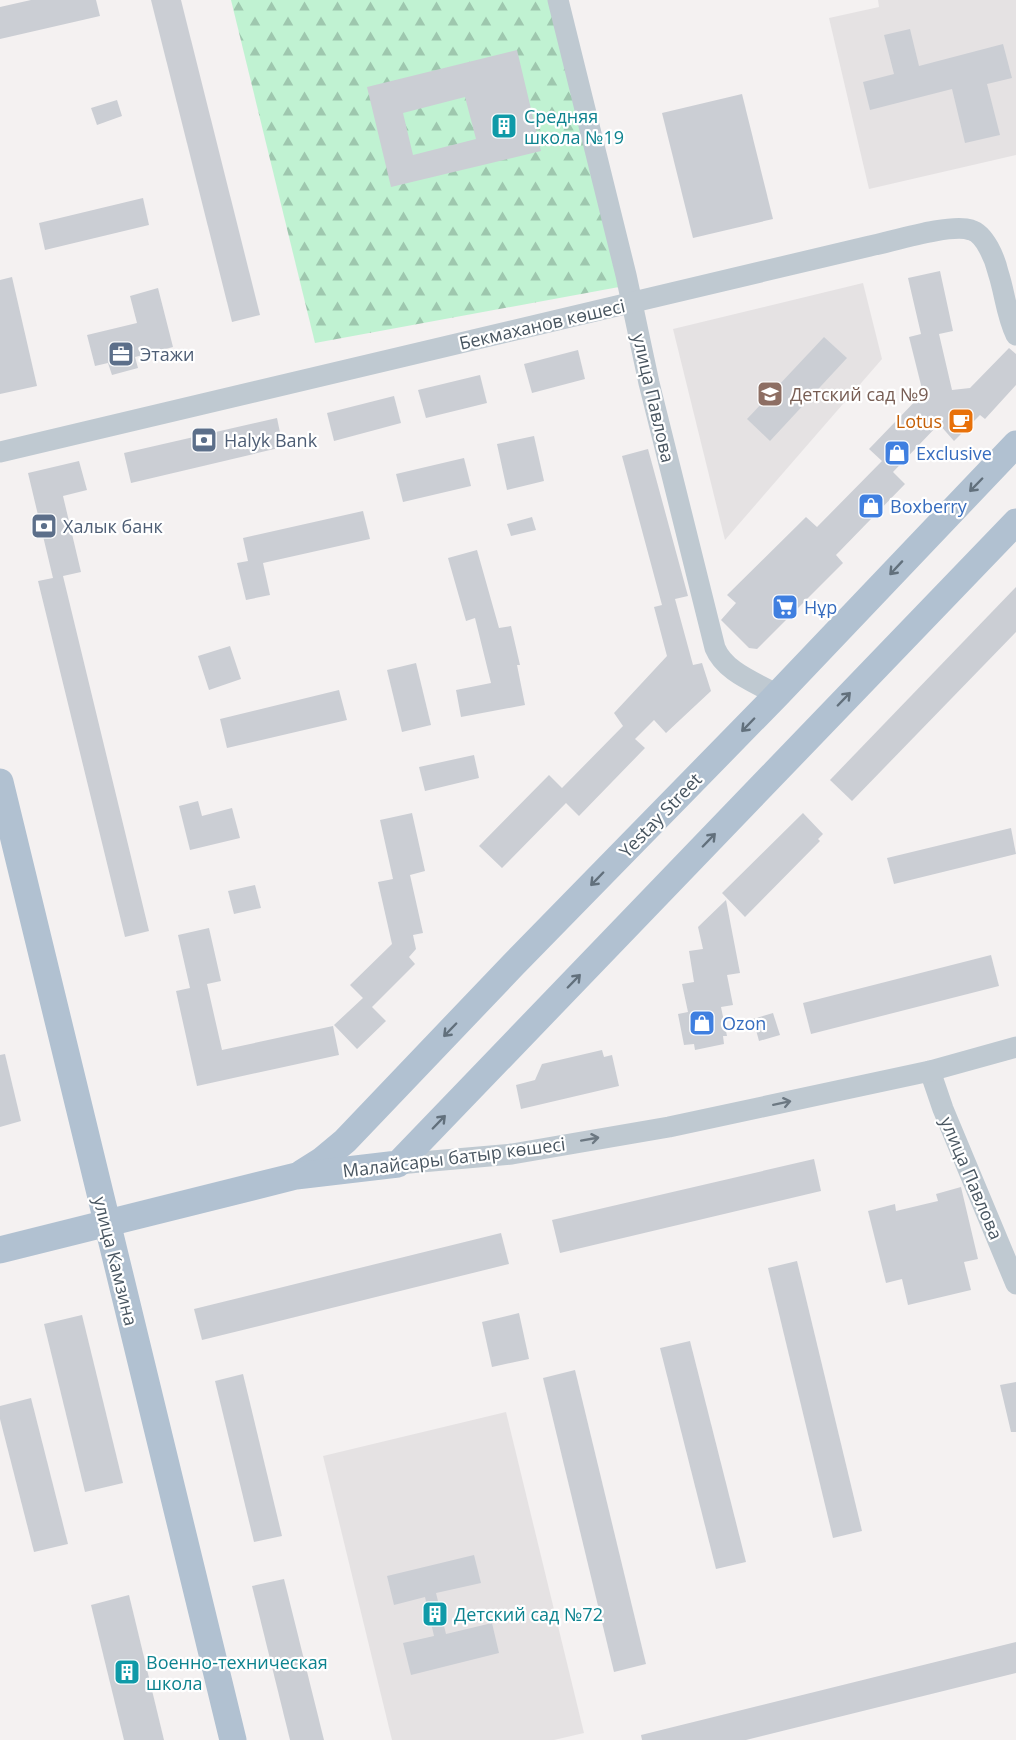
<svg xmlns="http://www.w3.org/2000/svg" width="1016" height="1740" font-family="'Open Sans',sans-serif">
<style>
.education{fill:#e5e2e3}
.forest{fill:url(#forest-firs)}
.building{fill:#cbced4;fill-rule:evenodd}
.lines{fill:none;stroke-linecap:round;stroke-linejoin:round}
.minor{stroke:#bfc9d1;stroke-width:21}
.major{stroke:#b1c1d1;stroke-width:27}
.oneway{stroke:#62707c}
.oneway2{stroke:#6c7882}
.labels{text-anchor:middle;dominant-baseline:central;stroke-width:4.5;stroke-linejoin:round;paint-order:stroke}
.culture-label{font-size:18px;fill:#0d838f;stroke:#fff;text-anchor:start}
.street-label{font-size:18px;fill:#485560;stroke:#fff}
.service-label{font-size:18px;fill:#4e5e75;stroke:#fff;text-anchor:start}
.education-label{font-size:18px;fill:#785e54;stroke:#fff;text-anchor:start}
.food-label{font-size:18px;fill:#c56008;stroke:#fff;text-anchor:end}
.shop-label{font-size:18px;fill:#366cbe;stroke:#fff;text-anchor:start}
</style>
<defs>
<pattern id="forest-firs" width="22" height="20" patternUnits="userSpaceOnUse" patternTransform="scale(1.5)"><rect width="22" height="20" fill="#c0f2d2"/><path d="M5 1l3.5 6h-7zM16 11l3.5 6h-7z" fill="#9ec7ae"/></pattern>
</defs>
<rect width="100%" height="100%" fill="#f4f1f1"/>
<g class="education">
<path d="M878 0H1016V155L869 189 829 18 879 7Z"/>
<path d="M863 283 882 359 725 540 673 329Z"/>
<path d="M506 1412 584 1733 554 1740H392L323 1456Z"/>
</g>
<path class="forest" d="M231 0H549L619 287 315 343Z"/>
<g class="building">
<path d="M31 0H96L100 16 0 39V7Z"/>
<path d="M151 0H181L260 315 232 322Z"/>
<path d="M910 29 919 66 1003 44 1012 78 987 84 1000 135 965 143 952 89 870 110 863 82 894 74 884 35Z"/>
<path d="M517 50 541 151 391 187 367 87ZM465 97 476 139 413 155 403 113Z"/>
<path d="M742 94 773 219 693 238 662 113Z"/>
<path d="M117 100 122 116 97 125 91 108Z"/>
<path d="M143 198 149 225 45 250 39 223Z"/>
<path d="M940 271 953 331 939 334 952 390 970 388 1009 348 1016 354V385L985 419 980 415 954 441 939 424 893 472 905 484 836 555 843 563 757 649 749 648 721 620 736 603 727 595 806 517 817 527 882 461 869 449 923 393 909 337 921 334 908 278Z"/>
<path d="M12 277 37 386 0 394V280Z"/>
<path d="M158 288 173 347 135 357 138 368 112 375 108 363 95 366 87 335 137 323 130 296Z"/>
<path d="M824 337 847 358 770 441 747 419Z"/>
<path d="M578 350 585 379 532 393 524 364Z"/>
<path d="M480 375 487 403 426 418 418 390Z"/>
<path d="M394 396 401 423 334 441 327 413Z"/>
<path d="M277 418 283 447 131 483 124 453Z"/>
<path d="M534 436 544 481 507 490 497 444Z"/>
<path d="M648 449 688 596 675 599 693 665 702 663 711 691 666 733 654 720 635 739 645 748 579 816 566 803 502 868 479 846 549 775 562 788 623 726 614 713 667 656 654 607 662 605 622 456Z"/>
<path d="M464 458 471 486 403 502 396 474Z"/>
<path d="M79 461 87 490 63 496 81 572 63 576 149 931 125 937 38 581 53 578 28 473Z"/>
<path d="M363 511 370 539 263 563 270 595 246 600 237 563 248 561 243 538Z"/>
<path d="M532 517 536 530 511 536 507 524Z"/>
<path d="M477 550 499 628 511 626 520 665H517L525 705 461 717 456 690 491 683 475 618 466 621 448 558Z"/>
<path d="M1016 587V632L852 801 830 780Z"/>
<path d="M230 646 241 679 209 690 198 656Z"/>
<path d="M416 663 431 725 402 732 387 670Z"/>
<path d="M339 690 347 720 227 748 220 719Z"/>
<path d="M474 755 479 778 425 791 419 767Z"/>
<path d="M198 801 202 816 232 808 240 838 190 850 179 806Z"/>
<path d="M412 813 425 871 410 875 423 933 413 935 416 949 409 957 415 964 372 1007 386 1021 357 1049 334 1025 363 998 350 985 392 944 378 882 393 879 380 820Z"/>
<path d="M803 813 823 834 818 839 820 841 745 917 722 893Z"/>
<path d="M1011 828 1016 854 894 884 887 858Z"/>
<path d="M255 885 261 908 234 914 228 891Z"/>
<path d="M726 900 740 973 727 975 733 1005 721 1007 727 1036H723L724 1044 695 1050 694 1044 684 1045 678 1014 688 1012 682 984 694 982 689 951 703 949 698 927Z"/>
<path d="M209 928 221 981 207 984 222 1050 333 1026 339 1055 197 1086 176 991 190 988 178 935Z"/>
<path d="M991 955 999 986 811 1034 803 1003Z"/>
<path d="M773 1013 780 1035 759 1041 753 1019Z"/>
<path d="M602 1050 604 1057 612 1055 619 1086 521 1109 516 1085 535 1080 542 1064Z"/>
<path d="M5 1054 21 1121 0 1127V1055Z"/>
<path d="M814 1159 821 1191 560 1253 552 1220Z"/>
<path d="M961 1187 978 1259 964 1262 971 1290 908 1305 902 1279 886 1283 868 1211 895 1204 896 1211 938 1201 936 1194Z"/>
<path d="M501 1233 509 1264 202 1340 194 1309Z"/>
<path d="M797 1261 862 1531 833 1538 768 1268Z"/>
<path d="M519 1313 529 1359 492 1367 482 1322Z"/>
<path d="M82 1315 123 1483 85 1492 44 1324Z"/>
<path d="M690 1341 746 1562 716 1569 660 1348Z"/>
<path d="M575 1370 646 1664 614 1672 543 1378Z"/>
<path d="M243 1374 282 1536 254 1542 215 1381Z"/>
<path d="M1016 1382V1432H1011L1000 1385Z"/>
<path d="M31 1398 68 1544 34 1552 0 1419V1406Z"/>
<path d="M474 1555 481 1583 436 1593 446 1634 492 1623 499 1653 411 1675 403 1643 434 1636 425 1597 394 1605 387 1576Z"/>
<path d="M284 1579 324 1740H290L252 1586Z"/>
<path d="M129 1595 164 1740H124L91 1605Z"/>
<path d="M1016 1642V1673L746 1740H642L641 1735Z"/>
</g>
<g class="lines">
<g class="minor">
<path d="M558 0 626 275 649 383 715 648C725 672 755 682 777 695"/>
<path d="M0 452 870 246C894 241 951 223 971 230 985 234 995 259 998 272 1005 293 1006 314 1016 335"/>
<path d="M930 1071 943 1109 1016 1284"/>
<path d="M398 1164 512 1154 669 1127 930 1071 1016 1047"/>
</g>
<g class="major">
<path d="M0 782 233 1740"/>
<path d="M302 1173 321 1161 345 1141 512 966 777 695 1016 444"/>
<path d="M0 1250 296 1176 398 1164 1016 522"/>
</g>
</g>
<defs><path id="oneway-shaft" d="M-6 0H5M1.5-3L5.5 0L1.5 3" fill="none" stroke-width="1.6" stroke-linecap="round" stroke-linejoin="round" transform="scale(1.5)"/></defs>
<g class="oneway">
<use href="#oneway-shaft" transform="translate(976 485) rotate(134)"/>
<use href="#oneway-shaft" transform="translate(896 568) rotate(133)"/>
<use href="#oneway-shaft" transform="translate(844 699) rotate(-46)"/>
<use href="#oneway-shaft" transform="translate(748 725) rotate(134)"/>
<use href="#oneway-shaft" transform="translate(709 840) rotate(-46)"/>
<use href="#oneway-shaft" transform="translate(597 879) rotate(134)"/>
<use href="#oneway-shaft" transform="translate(574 981) rotate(-46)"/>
<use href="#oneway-shaft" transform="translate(450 1030) rotate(134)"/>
<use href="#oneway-shaft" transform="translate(439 1122) rotate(-46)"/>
</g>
<g class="oneway2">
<use href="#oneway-shaft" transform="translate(782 1103) rotate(-12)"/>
<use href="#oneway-shaft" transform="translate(590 1139) rotate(-10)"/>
</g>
<defs>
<g id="building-square" transform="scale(1.35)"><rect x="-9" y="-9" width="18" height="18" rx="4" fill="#0f9aa8" stroke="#fff"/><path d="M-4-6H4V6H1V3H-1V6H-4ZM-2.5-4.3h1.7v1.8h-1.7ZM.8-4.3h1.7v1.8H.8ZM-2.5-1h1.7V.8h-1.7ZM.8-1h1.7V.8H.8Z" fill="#fff"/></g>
<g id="office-square" transform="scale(1.35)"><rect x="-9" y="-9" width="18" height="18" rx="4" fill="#5c6f8a" stroke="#fff"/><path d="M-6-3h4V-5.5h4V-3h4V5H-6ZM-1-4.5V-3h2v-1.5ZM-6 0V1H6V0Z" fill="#fff"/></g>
<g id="school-square" transform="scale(1.35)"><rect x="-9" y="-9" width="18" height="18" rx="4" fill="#8d6e63" stroke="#fff"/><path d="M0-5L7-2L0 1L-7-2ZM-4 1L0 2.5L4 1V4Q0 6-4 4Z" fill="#fff"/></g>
<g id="cafe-square" transform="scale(1.35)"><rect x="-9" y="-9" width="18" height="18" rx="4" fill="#e8710a" stroke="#fff"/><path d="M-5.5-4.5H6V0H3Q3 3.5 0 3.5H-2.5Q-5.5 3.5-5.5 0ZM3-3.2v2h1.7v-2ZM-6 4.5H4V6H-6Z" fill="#fff"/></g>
<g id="bank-square" transform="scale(1.35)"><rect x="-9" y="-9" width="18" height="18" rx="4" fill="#5c6f8a" stroke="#fff"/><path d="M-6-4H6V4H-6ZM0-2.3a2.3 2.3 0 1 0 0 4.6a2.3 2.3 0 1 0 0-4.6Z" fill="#fff"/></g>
<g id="shop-square" transform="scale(1.35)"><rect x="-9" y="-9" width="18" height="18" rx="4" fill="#3f7fe0" stroke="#fff"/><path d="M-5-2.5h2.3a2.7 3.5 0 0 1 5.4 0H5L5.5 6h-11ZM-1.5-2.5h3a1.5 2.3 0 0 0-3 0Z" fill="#fff"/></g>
<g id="supermarket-square" transform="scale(1.35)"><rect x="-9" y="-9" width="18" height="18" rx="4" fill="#3f7fe0" stroke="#fff"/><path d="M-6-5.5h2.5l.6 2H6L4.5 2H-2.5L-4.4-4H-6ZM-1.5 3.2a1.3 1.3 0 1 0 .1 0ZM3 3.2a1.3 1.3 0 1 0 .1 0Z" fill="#fff"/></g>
</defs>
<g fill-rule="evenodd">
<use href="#building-square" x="504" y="126"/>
<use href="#office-square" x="121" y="354"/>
<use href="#school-square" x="770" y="394"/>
<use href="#cafe-square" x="961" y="421"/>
<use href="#bank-square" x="204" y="440"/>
<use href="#shop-square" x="897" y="453"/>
<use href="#shop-square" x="871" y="506"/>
<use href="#bank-square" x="44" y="526"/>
<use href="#supermarket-square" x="785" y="607"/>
<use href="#shop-square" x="702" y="1023"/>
<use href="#building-square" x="435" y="1614"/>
<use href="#building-square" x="127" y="1672"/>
</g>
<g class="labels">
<g class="culture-label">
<text x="524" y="116">Средняя<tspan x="524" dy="21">школа №19</tspan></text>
<text x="454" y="1614">Детский сад №72</text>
<text x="146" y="1662">Военно-техническая<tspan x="146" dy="21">школа</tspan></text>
</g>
<g class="street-label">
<text transform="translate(542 324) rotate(-13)">Бекмаханов көшесі</text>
<text transform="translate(654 398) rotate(77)">улица Павлова</text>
<text transform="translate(660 815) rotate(-46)">Yestay Street</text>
<text transform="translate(454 1157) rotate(-7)">Малайсары батыр көшесі</text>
<text transform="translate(972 1178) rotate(67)">улица Павлова</text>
<text transform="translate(116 1261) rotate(76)">улица Камзина</text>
</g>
<g class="service-label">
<text x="140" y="354">Этажи</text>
<text x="224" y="440">Halyk Bank</text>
<text x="63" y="526">Халык банк</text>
</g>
<g class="education-label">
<text x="790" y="394">Детский сад №9</text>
</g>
<g class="food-label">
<text x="942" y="421">Lotus</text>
</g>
<g class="shop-label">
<text x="916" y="453">Exclusive</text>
<text x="890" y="506">Boxberry</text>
<text x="804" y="607">Нұр</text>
<text x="722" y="1023">Ozon</text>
</g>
</g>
</svg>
